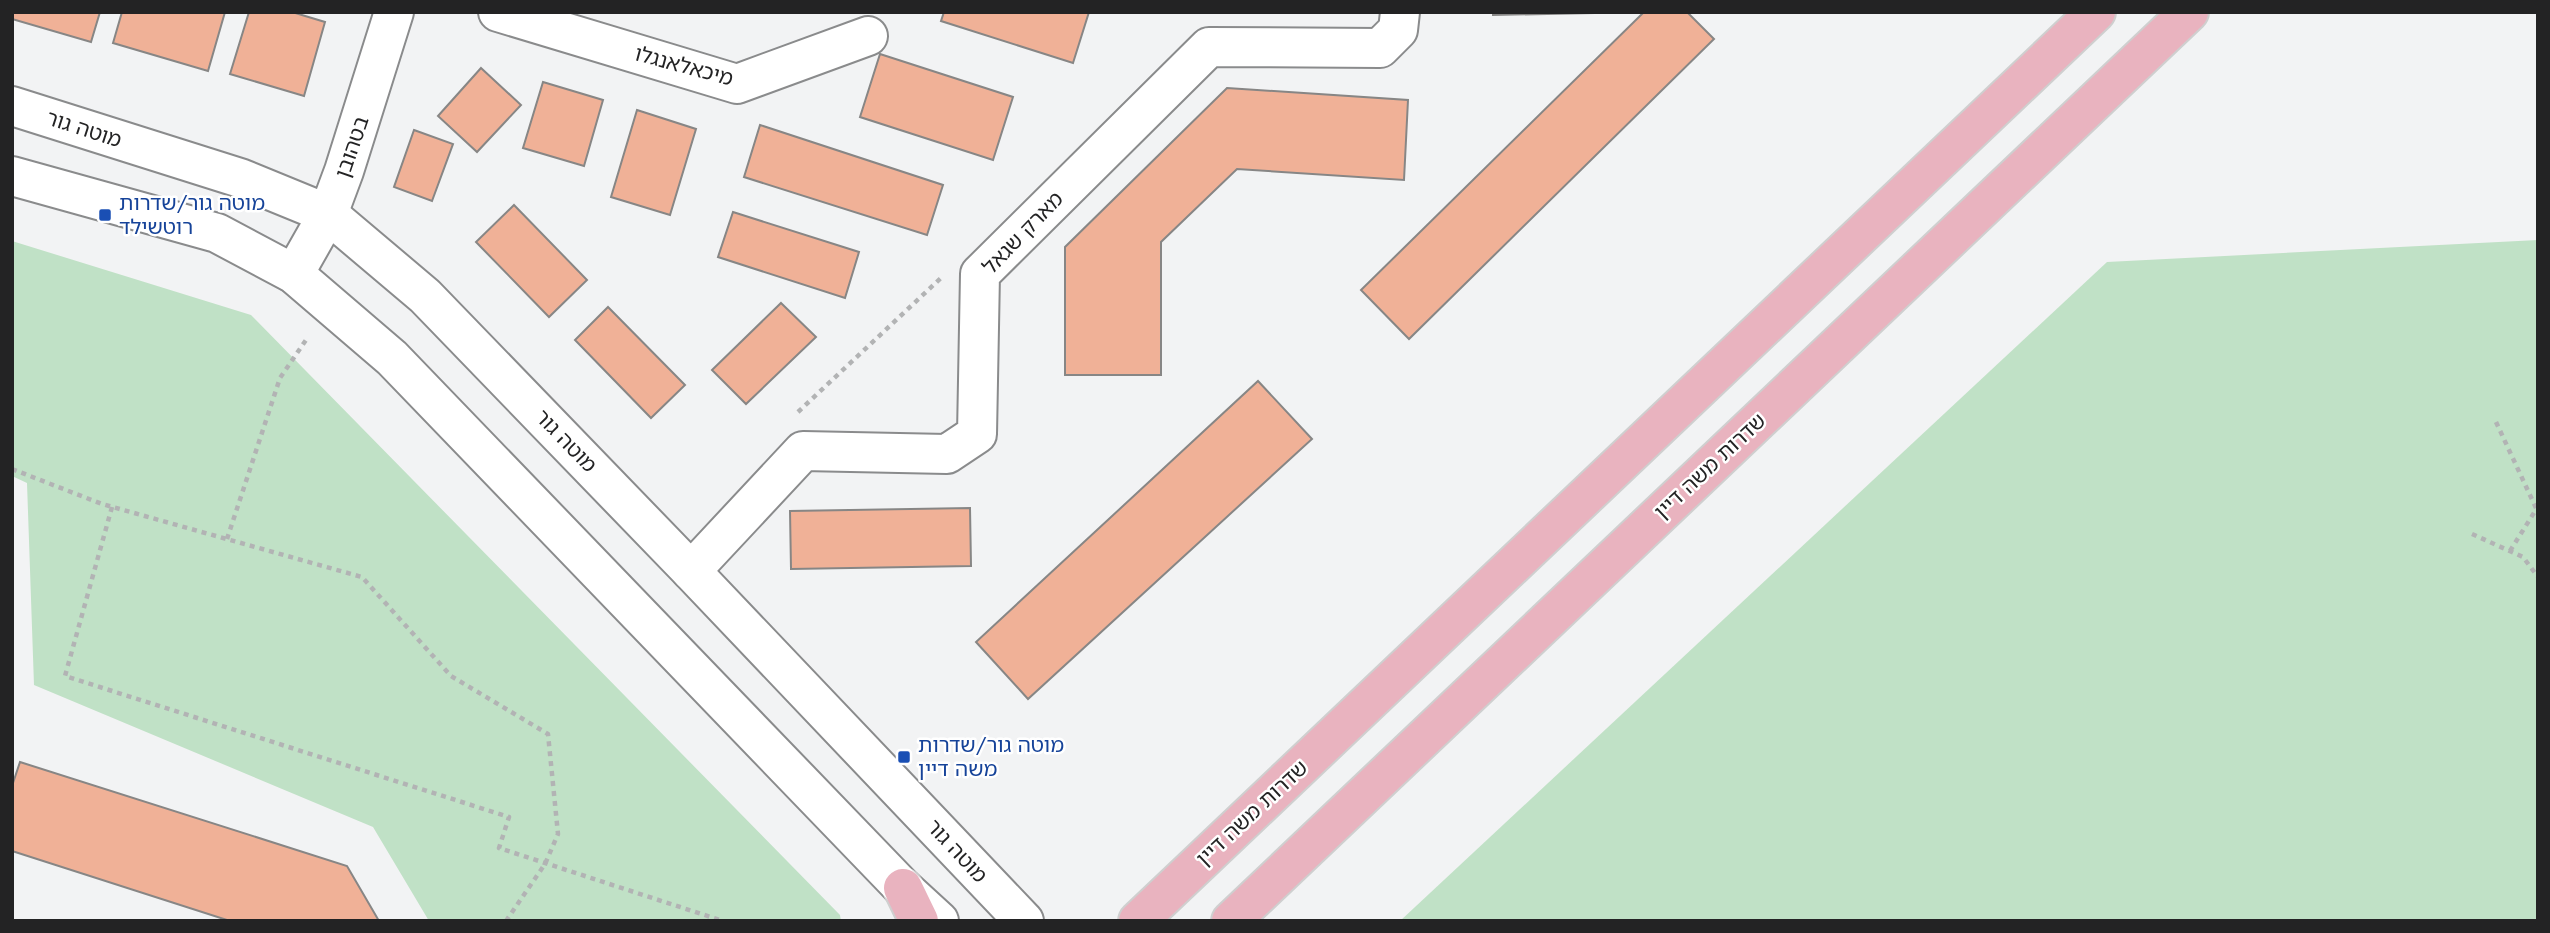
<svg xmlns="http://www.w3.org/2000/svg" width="2550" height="933" font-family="Jost,'Noto Sans Hebrew',sans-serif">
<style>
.green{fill:#c0e1c6}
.building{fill:#f0b197;stroke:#878685;stroke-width:2}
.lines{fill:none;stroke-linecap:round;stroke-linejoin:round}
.minor-casing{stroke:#8a8b8c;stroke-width:42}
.major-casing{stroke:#cfcfcf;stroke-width:42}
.path{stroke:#b2b3b4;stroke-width:4.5;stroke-dasharray:5 5;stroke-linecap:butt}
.minor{stroke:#fff;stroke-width:38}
.major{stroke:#e9b3bf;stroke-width:38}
.transit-dot{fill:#1a4fb4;stroke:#fff;stroke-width:2.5}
.labels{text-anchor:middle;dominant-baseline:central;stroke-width:5;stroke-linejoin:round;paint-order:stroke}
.street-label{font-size:21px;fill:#232324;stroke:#fff}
.transit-label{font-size:21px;fill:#164399;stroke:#fff;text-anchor:start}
</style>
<rect width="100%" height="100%" fill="#f2f3f4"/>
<g class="green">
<path d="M2538 240V921H1400L2107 262Z"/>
<path d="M12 241 251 315 840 915 841 921H429L373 827 34 685 27 483 12 476Z"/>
</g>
<g class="building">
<path d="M12 12H100L91 42 12 19Z"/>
<path d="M122 12H225L208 71 113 43Z"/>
<path d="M249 12H292L325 22 304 96 230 74Z"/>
<path d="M944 12H1089L1073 63 941 21Z"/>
<path d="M1493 12H1594V13L1493 15Z"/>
<path d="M1644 12H1687L1714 39 1409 339 1361 290Z"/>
<path d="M880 54 1013 97 993 160 860 117Z"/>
<path d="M481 68 521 105 477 152 438 116Z"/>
<path d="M543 82 603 100 584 166 523 148Z"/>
<path d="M1227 88 1408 100 1404 180 1237 169 1161 242V375H1065V247Z"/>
<path d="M637 110 696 129 670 215 611 197Z"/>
<path d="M760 125 943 185 927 235 744 177Z"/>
<path d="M414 130 453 144 432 201 394 187Z"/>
<path d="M514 205 587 280 549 317 476 242Z"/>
<path d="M733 212 859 252 845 298 718 257Z"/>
<path d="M781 303 816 337 746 404 712 370Z"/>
<path d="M608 307 685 385 651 418 575 340Z"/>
<path d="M1258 381 1312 439 1028 699 976 642Z"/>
<path d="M970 508 971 566 791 569 790 511Z"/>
<path d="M20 762 347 866 379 921H230L12 851V786Z"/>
</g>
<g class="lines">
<g class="minor-casing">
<g id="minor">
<path d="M498 12 737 84 868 36"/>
<path d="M12 106 240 178 328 214 425 296 691 571 1024 921"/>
<path d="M12 176 217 233 294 274 392 358 903 888 939 921"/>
<path d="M294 274 328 214 344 171 394 12"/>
<path d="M691 571 803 451 947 454 977 434 980 274 1209 47 1380 48 1398 30 1400 12"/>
</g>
</g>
<g class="major-casing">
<g id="major">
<path d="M903 888 919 921"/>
<path d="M1138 921 2096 12"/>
<path d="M1231 921 2189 12"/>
</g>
</g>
<g class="path">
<path d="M798 412 942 277"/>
<path d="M2496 422 2536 508"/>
<path d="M12 469 102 504 362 577 451 676 548 734 558 834 545 864 506 921"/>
<path d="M112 507 65 676 509 817 499 848 723 921"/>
<path d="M2472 534 2523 557 2538 577"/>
<path d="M227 539 280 378 308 337"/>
<path d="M2510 551 2537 508"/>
</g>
<use href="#minor" class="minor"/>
<use href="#major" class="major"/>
</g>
<g class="transit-dot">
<rect x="98" y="208" width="14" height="14" rx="3.5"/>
<rect x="897" y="750" width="14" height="14" rx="3.5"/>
</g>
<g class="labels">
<g class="street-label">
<text transform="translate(684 66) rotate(15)">מיכאלאנגלו</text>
<text transform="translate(84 129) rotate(18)">מוטה גור</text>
<text transform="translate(352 147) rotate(-71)">בטהובן</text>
<text transform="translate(1023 233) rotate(-46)">מארק שגאל</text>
<text transform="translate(566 441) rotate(46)">מוטה גור</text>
<text transform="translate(1710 466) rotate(-43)">שדרות משה דיין</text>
<text transform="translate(1252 813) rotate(-43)">שדרות משה דיין</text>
<text transform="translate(957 851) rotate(47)">מוטה גור</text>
</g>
<g class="transit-label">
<text x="119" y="203">מוטה גור/שדרות<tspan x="119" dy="24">רוטשילד</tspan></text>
<text x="918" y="745">מוטה גור/שדרות<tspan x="918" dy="24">משה דיין</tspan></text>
</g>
</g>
<rect width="2550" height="933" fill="none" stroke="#232324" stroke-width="28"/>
</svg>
